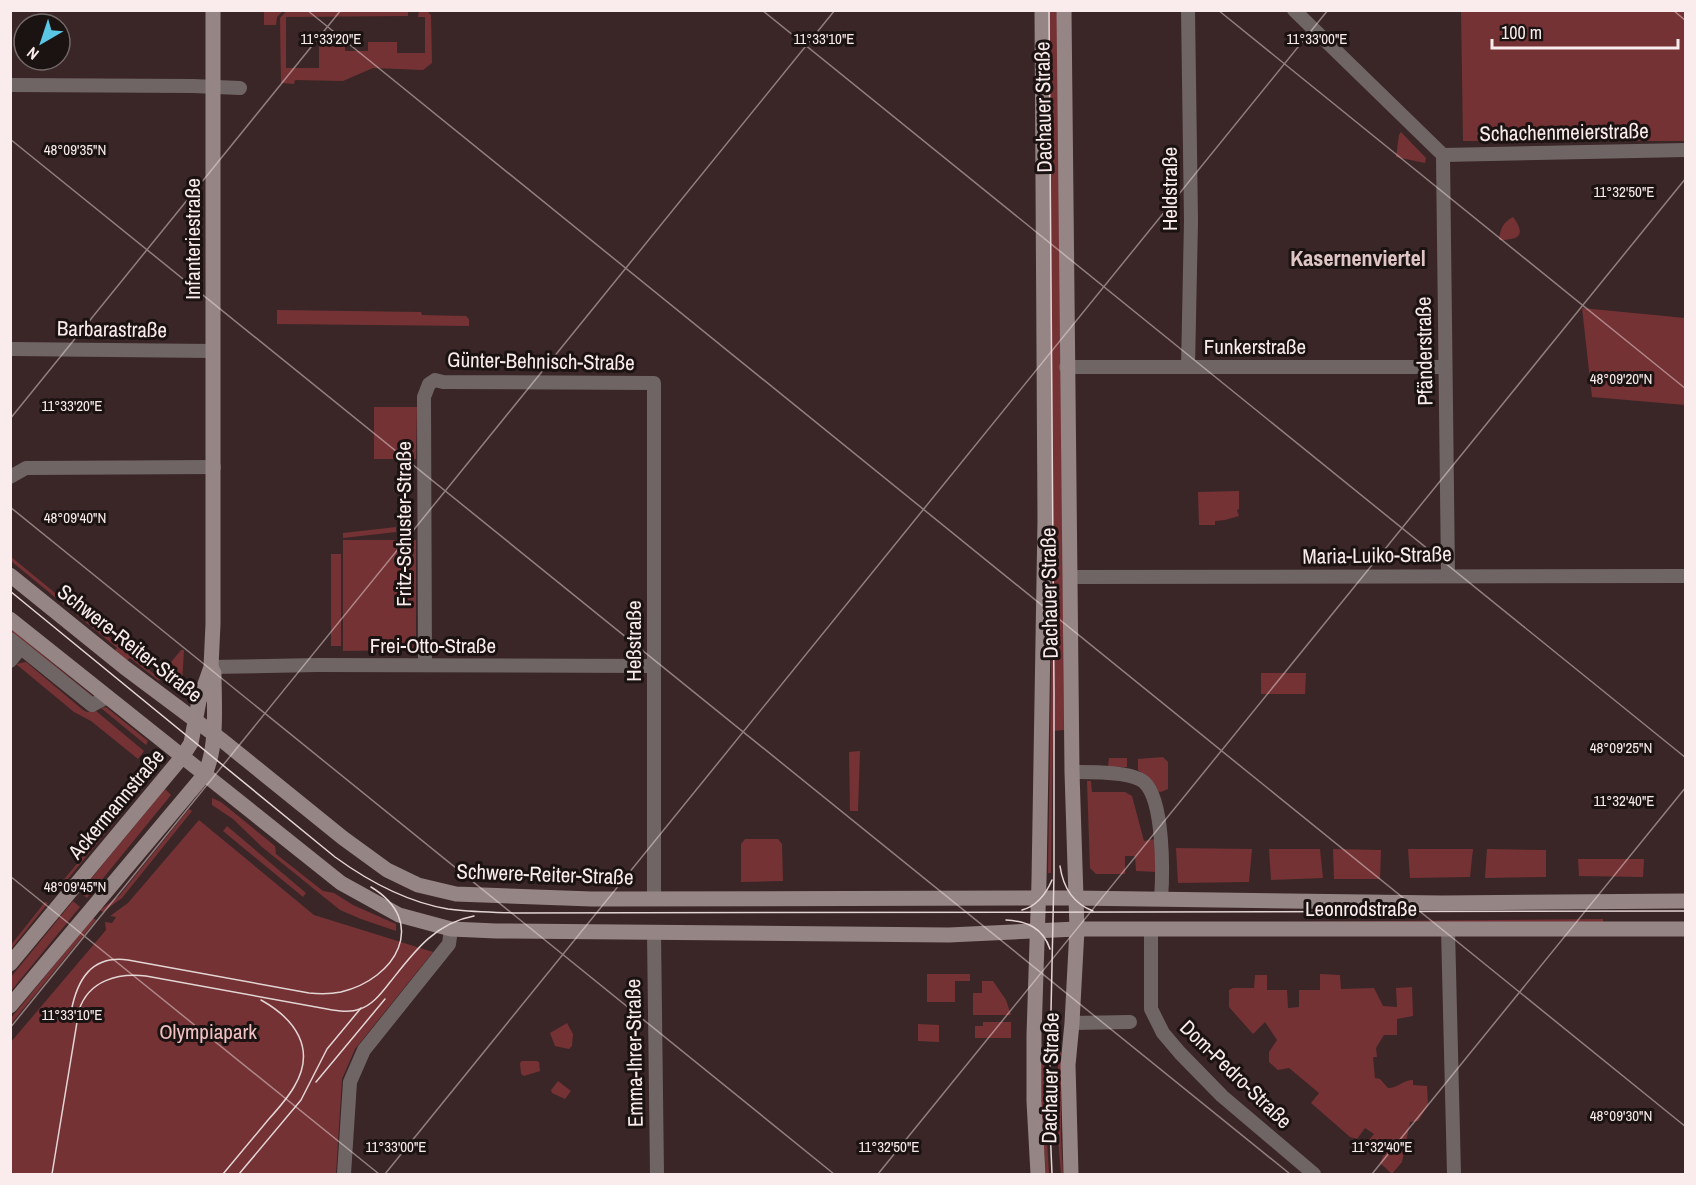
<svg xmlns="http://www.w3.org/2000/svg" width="1696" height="1185" font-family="'Archivo Narrow',sans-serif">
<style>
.green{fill:#743235}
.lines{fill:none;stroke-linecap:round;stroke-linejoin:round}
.street{stroke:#706565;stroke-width:14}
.secondary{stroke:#968585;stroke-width:15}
.tram{stroke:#e4d5d5;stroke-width:1.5}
.ticks{fill:none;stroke:#faecec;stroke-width:1.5;stroke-opacity:0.45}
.labels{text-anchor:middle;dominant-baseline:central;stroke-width:6;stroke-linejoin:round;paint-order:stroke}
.street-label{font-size:21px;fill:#faecec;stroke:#1b1212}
.park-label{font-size:21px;fill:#f2c1c1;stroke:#1b1212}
.neighbourhood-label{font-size:22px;font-weight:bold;fill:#e0c5c5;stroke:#1b1212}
.ticks-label{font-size:15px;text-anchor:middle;fill:#faecec;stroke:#1b1212;stroke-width:6;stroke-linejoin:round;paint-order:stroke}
</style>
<rect width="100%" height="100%" fill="#3a2626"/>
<g class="green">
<path d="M287 10 408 11V16L286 17V68H319V42H345V51H368V42H397V53H425V17H418L419 10 427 11 431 15 432 63 423 70 373 68 343 81 295 80 294 84 281 83 280 18Z"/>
<path d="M264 11H283L277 17 276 25H264Z"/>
<path d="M1048 11H1058L1064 730 1053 731 1051 873H1048L1052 614Z"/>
<path d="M1461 11H1685V141H1463Z"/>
<path d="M1401 132 1426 158 1425 163 1396 157 1399 135Z"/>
<path d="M1513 217C1527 236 1518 240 1499 240 1500 229 1503 222 1513 217Z"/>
<path d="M1582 308 1685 318V405L1592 397Z"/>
<path d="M277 310 421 312 422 315 466 316 469 319V326L277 324Z"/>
<path d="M374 407H417L416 459H374Z"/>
<path d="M1239 491V509L1237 510 1239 516 1225 520 1215 521V525H1199L1198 492Z"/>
<path d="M396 527V532L343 538V533Z"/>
<path d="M343 540H416V650L343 651Z"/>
<rect x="331" y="554" width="10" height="92"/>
<path d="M10 556 160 679 159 681 130 658 126 661 114 651 117 648 11 561Z"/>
<path d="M10 628 95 698H91L11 633Z"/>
<path d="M181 650H184L182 684 177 683 163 672Z"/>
<path d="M26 662 83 710 87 712 96 711 144 751 138 759 91 721 74 712 16 664Z"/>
<path d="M1261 673H1306L1305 694H1261Z"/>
<path d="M106 707 148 741 146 745 101 708Z"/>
<path d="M860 751 858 811H850L849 752Z"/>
<path d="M1163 757 1168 762V789L1161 792 1156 791 1149 779 1138 770V759Z"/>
<path d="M1109 758H1127V767H1108Z"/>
<path d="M1087 781H1091L1092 792H1125L1132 796 1144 841 1155 839 1157 872 1136 871 1135 856H1125V874H1096L1090 868Z"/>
<path d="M139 789 141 790 58 891 56 889Z"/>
<path d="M165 789 171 795 87 898 80 892Z"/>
<path d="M212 798 221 802 275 846 276 854 323 891 334 893 353 905 396 924V931L361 919 340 910 262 847 233 819 212 805Z"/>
<path d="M189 809 192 811 122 898 103 912 100 910 119 896Z"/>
<path d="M199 820 314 915 433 952 355 1049 342 1079 336 1174H11V1042L106 930 105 922 112 923 116 917 110 916 128 903Z"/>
<path d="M227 826 306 893 303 897 223 831Z"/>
<path d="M745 839H778L782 844 783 881 741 882V844Z"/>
<path d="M1176 848 1252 849 1249 882 1178 883Z"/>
<path d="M1269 849H1320L1323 878 1271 880Z"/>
<path d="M1333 849 1381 850 1380 879H1334Z"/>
<path d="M1408 849H1473L1470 877 1410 878Z"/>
<path d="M1487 849 1546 850V877L1485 878Z"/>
<path d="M1578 859H1644L1643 877 1579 876Z"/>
<path d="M73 901 80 907 11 991V977Z"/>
<path d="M45 902 48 903 11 949V945Z"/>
<path d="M93 918 96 920 11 1024V1018Z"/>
<path d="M1603 919V924L1277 922Z"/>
<path d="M927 974H970V981H955V1002H927Z"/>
<path d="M1320 974 1340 975 1341 989 1374 988 1383 1006 1397 1007 1396 988 1412 987 1413 1016 1397 1019V1035H1384L1376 1048 1377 1057H1373L1375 1078 1380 1079 1388 1088C1398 1088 1403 1080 1413 1080V1085L1427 1086 1428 1105 1418 1121 1410 1122 1402 1162 1392 1174 1380 1163 1384 1154 1368 1141 1374 1134 1365 1128 1357 1139 1350 1137 1311 1103 1319 1093 1289 1068 1278 1070 1269 1062V1052L1277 1040 1265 1022 1253 1034 1229 1007V990L1233 988H1254L1255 975H1267V990H1287L1288 1008 1299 1007V990H1320Z"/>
<path d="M982 981H993L1006 1000 1011 1015H973V993H982Z"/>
<path d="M983 1022H1011V1038H975V1026H983Z"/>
<path d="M567 1023 573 1034 572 1046 569 1049 555 1046 550 1033Z"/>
<path d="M918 1024 939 1025V1042L918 1041Z"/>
<path d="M1042 1051 1048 1052 1046 1122 1049 1174H1046L1042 1121Z"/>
<path d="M1058 1051 1061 1052V1138L1063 1174H1061L1058 1139Z"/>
<path d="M522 1061H536L539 1062 540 1071 524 1076 521 1074 520 1063Z"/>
<path d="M558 1081 571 1091 565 1099 552 1093 551 1090Z"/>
</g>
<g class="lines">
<g class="street">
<path d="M1294 10 1443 155 1448 575"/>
<path d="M10 85 193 86 240 88"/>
<path d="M1443 155 1686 150"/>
<path d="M10 349 213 351"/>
<path d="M1066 367H1445"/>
<path d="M1188 367 1191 221 1188 10"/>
<path d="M10 477 26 468 214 467"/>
<path d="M1070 577 1686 576"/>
<path d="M10 639 92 705 107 697"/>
<path d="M10 661 21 648"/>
<path d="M425 665 424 397 429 384 435 380 443 382 654 383V899"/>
<path d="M211 667 317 665 654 666"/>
<path d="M1072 772C1089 772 1131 771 1144 782 1164 800 1163 873 1161 899"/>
<path d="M1448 929 1454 1174"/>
<path d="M1151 930V1009L1163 1033 1180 1053 1222 1096 1314 1174"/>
<path d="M654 932 657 1174"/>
<path d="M1072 1023 1130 1022"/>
<path d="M344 1174 350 1082 364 1050 449 944 451 929"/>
</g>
<g class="secondary">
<path d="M1064 10 1072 772 1077 929 1072 1023 1068 1065 1071 1174"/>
<path d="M10 575 124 667 223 741 343 838 387 870 418 885 456 894 592 899 1073 898 1442 903 1686 901"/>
<path d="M10 619 341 883 399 915 451 929 496 931 949 935 1077 929H1686"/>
<path d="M10 964 182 757 191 743 199 701 211 667 213 624V10"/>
<path d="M10 1006 205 774C218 745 214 705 214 673L212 669"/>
<path d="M1038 1174 1034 1101V1035L1039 881 1045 520 1042 10"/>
</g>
<g class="tram">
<path d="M1049 10 1054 692V874L1049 1103 1052 1174"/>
<path d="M10 591 335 857C368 881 407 902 448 909 469 912 491 912 513 913L1686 911"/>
<path d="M1060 866C1063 887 1072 903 1093 911"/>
<path d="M1022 910C1037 906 1046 894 1052 880"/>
<path d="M1006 920C1027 921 1043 928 1050 949"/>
<path d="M71 1012C77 980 91 955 128 960L309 993C320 994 331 994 341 992 396 979 429 922 371 887"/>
<path d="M316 1082 385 999"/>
<path d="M52 1174 79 1010C89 980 118 973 146 976L327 1009C338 1011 350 1013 360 1009 374 1004 382 992 391 981 414 952 435 923 474 916"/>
<path d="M223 1174C238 1156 253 1138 268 1120 277 1110 287 1099 294 1087 317 1049 295 1019 261 1000"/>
<path d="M239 1174 301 1100 327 1049 361 1008"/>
</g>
</g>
<path class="ticks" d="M307 10 1686 1127M762 10 1686 758M1218 10 1686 389M1673 10 1686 21M10 139 1290 1174M10 419 341 10M10 507 834 1174M10 876 379 1174M10 1028 835 10M385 1174 1328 10M878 1174 1686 178M1372 1174 1686 787"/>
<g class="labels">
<g class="street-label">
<text transform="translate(1043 107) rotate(-91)">Dachauer Straße</text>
<text transform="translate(1564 132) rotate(-1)">Schachenmeierstraße</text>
<text transform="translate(1169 189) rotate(-90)">Heldstraße</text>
<text transform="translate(192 239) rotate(-90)">Infanteriestraße</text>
<text transform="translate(112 329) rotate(1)">Barbarastraße</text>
<text x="1255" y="346">Funkerstraße</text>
<text transform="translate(1424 351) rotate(-91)">Pfänderstraße</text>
<text transform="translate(541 361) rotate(1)">Günter-Behnisch-Straße</text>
<text transform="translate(403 524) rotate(-90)">Fritz-Schuster-Straße</text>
<text transform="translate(1377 555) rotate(-1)">Maria-Luiko-Straße</text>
<text transform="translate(1049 593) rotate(-91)">Dachauer Straße</text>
<text transform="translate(633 641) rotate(-90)">Heßstraße</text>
<text transform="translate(130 643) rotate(38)">Schwere-Reiter-Straße</text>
<text x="433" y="645">Frei-Otto-Straße</text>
<text transform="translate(116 804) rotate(-50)">Ackermannstraße</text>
<text transform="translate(545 874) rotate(2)">Schwere-Reiter-Straße</text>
<text x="1361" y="908">Leonrodstraße</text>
<text transform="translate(634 1053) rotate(-91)">Emma-Ihrer-Straße</text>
<text transform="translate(1236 1074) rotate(44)">Dom-Pedro-Straße</text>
<text transform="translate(1050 1078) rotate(-89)">Dachauer Straße</text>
</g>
<g class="park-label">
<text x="208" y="1031">Olympiapark</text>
</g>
<g class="neighbourhood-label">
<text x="1358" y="258">Kasernenviertel</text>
</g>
</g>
<g class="ticks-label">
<text x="331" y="44">11°33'20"E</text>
<text x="824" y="44">11°33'10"E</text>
<text x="1317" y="44">11°33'00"E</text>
<text x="75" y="155">48°09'35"N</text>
<text x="1624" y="197">11°32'50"E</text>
<text x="1621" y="384">48°09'20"N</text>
<text x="72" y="411">11°33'20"E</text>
<text x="75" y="523">48°09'40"N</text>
<text x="1621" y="753">48°09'25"N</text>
<text x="1624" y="806">11°32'40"E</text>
<text x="75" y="892">48°09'45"N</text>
<text x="72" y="1020">11°33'10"E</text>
<text x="1621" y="1121">48°09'30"N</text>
<text x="396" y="1152">11°33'00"E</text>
<text x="889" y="1152">11°32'50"E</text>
<text x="1382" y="1152">11°32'40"E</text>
</g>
<rect width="1696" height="1185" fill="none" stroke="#faecec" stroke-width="24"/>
<g transform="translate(42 42) rotate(219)"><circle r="28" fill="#1b1212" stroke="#746969" stroke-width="1.5"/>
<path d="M0-4.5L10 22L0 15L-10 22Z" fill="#5ac8e5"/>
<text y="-9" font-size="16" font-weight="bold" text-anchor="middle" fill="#faecec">N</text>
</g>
<path d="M1492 39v9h186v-9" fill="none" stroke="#faecec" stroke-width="3"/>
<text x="1501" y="39" font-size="18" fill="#faecec" stroke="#1b1212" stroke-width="4.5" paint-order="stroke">100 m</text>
</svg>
